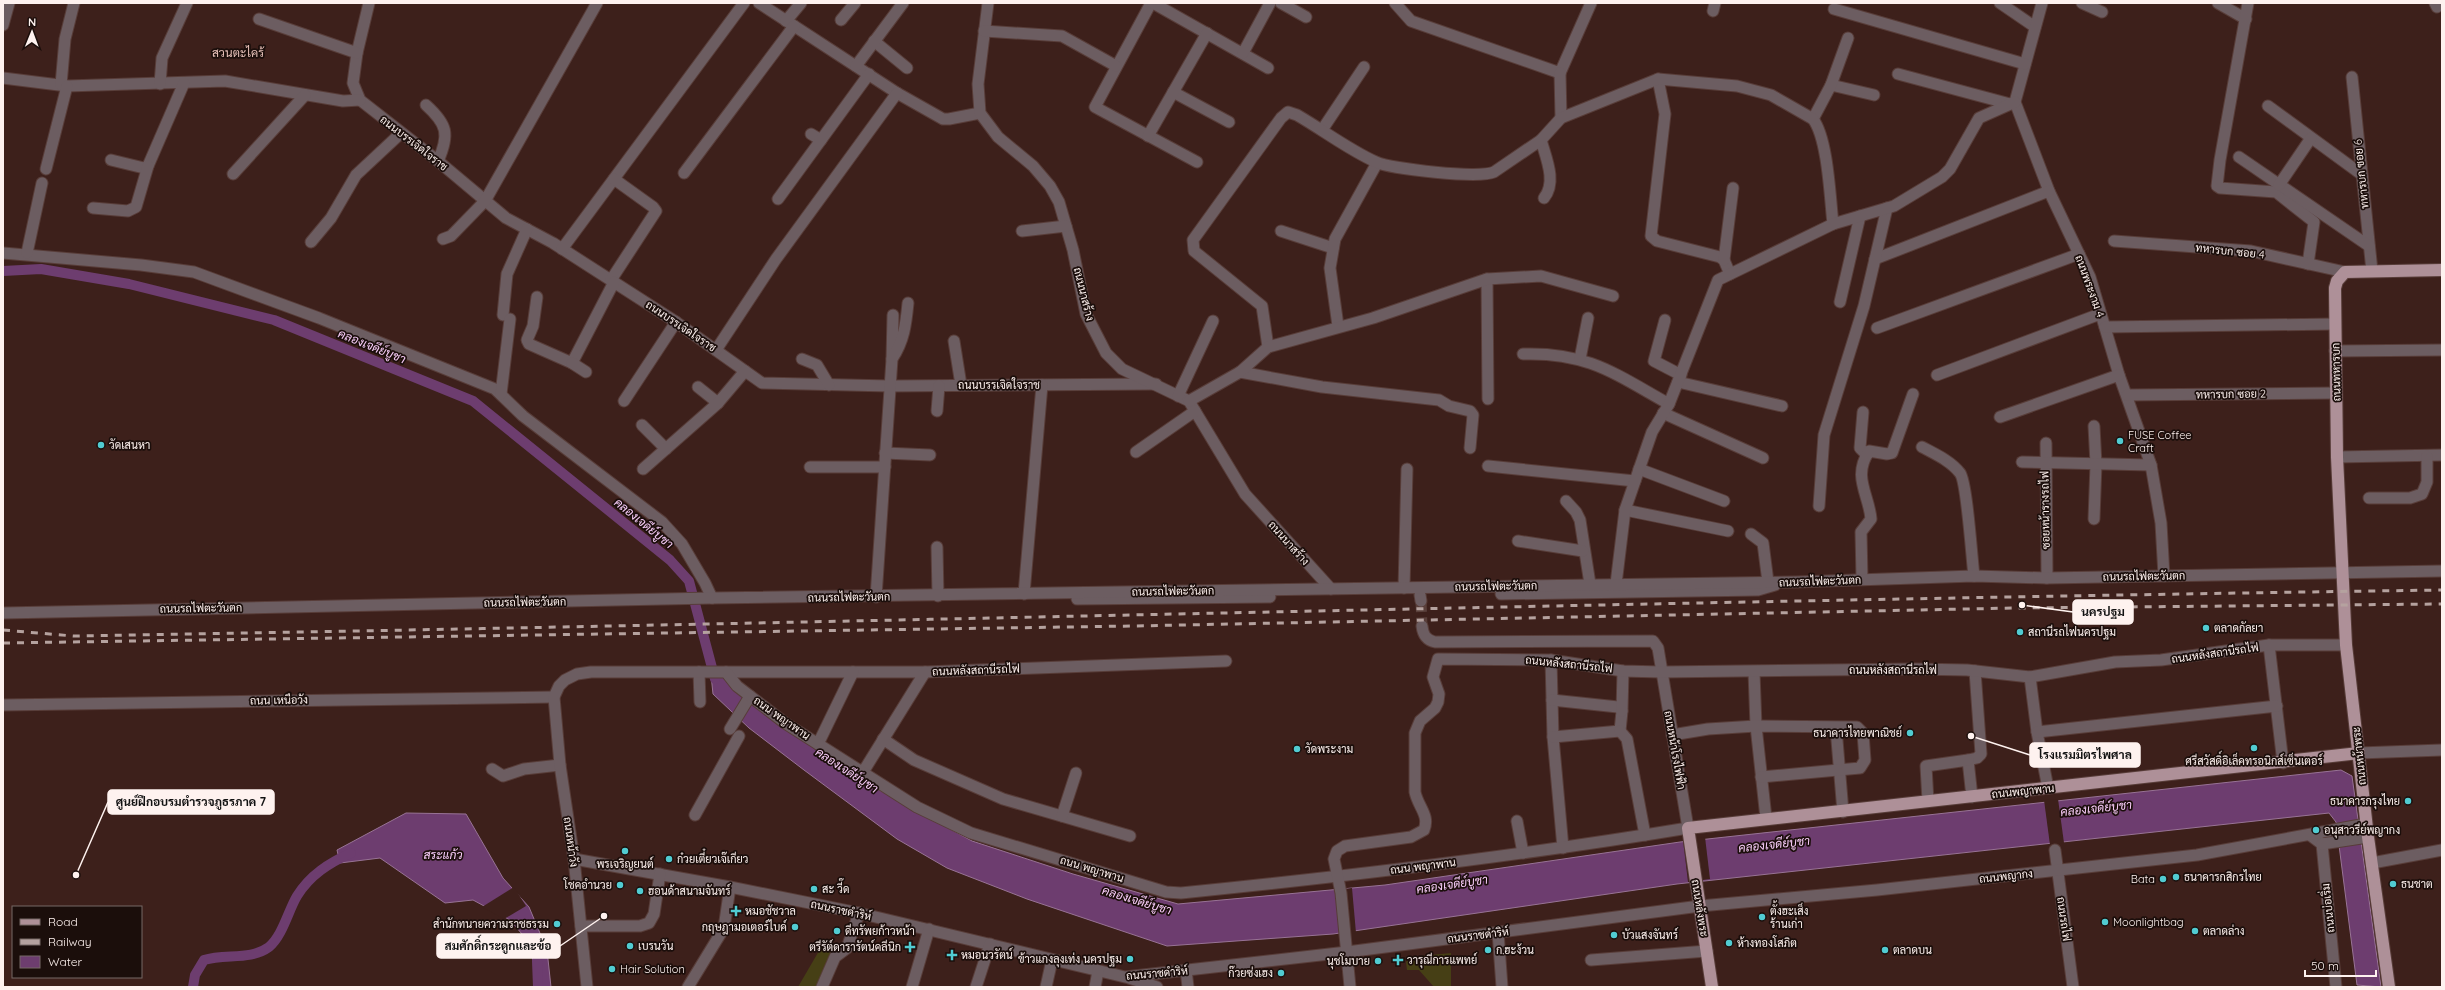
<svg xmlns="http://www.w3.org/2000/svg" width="2445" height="990" font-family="Quicksand,Sarabun,sans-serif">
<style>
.green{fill:#463f15}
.water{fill:#6d3d6f;stroke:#987395}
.pier{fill:#3d201b}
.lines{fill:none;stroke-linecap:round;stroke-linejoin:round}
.canal{stroke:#6d3d6f;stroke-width:10}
.minor-tunnel{stroke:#5a403b;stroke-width:11;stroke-dasharray:11 5.5;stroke-linecap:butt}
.minor-casing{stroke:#583d39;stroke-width:13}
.major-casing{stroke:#583d39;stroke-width:14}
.minor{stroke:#6c5d61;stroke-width:11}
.major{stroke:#ae9098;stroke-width:12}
.rail{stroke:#b5a29f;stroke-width:3;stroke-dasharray:7 7;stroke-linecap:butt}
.poi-dot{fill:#51ccd2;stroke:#1b0e0b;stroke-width:1.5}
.labels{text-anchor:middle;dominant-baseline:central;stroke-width:3.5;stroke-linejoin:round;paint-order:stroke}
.street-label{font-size:11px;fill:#fef2ef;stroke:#1b0e0b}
.poi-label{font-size:11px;fill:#fef2ef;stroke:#1b0e0b;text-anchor:start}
.neighbourhood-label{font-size:12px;fill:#e5bfb7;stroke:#1b0e0b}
.water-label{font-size:12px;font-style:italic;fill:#facefb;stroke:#1b0e0b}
.leader{fill:none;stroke:#fef2ef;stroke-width:1.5}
.callout-dot{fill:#fef2ef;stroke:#1b0e0b;stroke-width:1.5}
.callout{fill:#fef2ef;stroke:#fef2ef;stroke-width:1.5}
.callout-label{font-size:12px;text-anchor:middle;font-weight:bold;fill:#111}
</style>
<rect width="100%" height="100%" fill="#3d201b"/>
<g class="green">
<path d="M823 944 844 947 819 987H798Z"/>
<path d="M1451 953V987H1434L1419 970H1407L1406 962 1410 957Z"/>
</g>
<g class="water">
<path d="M711 675 722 676 761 710 872 786 972 841 1073 874 1178 904 1385 885 1680 842 2341 770 2352 776 2381 987 2357 985 2336 822 2329 813 1677 884 1333 934 1167 946 1027 899 947 868 897 839 804 770 749 728 713 694Z"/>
<path d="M406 813 466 814 503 878 529 907 547 950 551 987H540L528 941 510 920 473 900 445 903 380 858 340 863 337 850Z"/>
</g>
<g class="pier">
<path d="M2058 799 2064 843 2050 845 2044 800Z"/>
<path d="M1705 837 1710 879 1688 882 1683 840Z"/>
<path d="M514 887 526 906 504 919 482 907Z"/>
<path d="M1352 888 1356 933 1340 934 1336 890Z"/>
</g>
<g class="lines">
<g class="canal">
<path d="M3 271 41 269 129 284 274 320 473 401 670 560 689 581 715 679"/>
<path d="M537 961 538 987"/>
<path d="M193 987 195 975 204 960C225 953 250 961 269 947 283 935 288 911 297 896 310 875 329 863 351 853"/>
</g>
<path class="minor-tunnel" d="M1421 601 1422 626"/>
<g class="minor-casing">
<g id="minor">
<path d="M369 3 357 53 353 83 360 100 438 161 506 218 553 243 676 322 762 383 890 386 1156 384"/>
<path d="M759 3 897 93 943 119H949L980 113"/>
<path d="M988 3 978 84 980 113 998 137 1033 166 1050 186 1059 202 1073 250 1086 314 1106 353 1122 369 1189 401 1245 494 1331 589"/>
<path d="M1151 3 1095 107 1197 162"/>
<path d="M1153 3 1268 68"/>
<path d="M1281 3 1306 17"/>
<path d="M1395 3 1411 21 1560 73 1591 3"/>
<path d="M2000 3 2035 27"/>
<path d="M2042 3 2015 102 2049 191 2090 277 2119 375 2151 465 2161 523 2164 576"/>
<path d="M2082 3 2102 12"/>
<path d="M2218 3 2246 19"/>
<path d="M2248 3 2220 160 2217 186 2220 188 2276 192 2314 222 2308 264"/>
<path d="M2435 3 2437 7"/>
<path d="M1834 9 2025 64"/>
<path d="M1713 11 1715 3"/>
<path d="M259 19 357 53"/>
<path d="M841 20 855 3"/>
<path d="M786 21 801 3"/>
<path d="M3 25 9 3"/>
<path d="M984 31 1062 36 1116 66"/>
<path d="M874 41 907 68"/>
<path d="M1243 53 1270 3"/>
<path d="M856 66 903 3"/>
<path d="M1560 73 1561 118"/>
<path d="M1898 74 2010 104"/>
<path d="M2352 77 2372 271"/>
<path d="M3 78 67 86 225 81 343 101 360 100"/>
<path d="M1658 79 1665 114 1651 236 1657 241 1720 257 1724 260 1730 274"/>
<path d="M160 84 162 58 187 3"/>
<path d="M61 85 65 39 74 3"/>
<path d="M1831 85 1874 95"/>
<path d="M1173 92 1229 122"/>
<path d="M426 105C447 124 450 134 438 161"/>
<path d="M2268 106 2361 174"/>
<path d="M1813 119 1831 85 1848 38"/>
<path d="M1322 130 1364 67"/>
<path d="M811 134 821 140"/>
<path d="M1148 136 1207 33"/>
<path d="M1541 140C1546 158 1557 182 1544 198"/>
<path d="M2239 157 2369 246"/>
<path d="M111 160 144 168 148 166 184 83"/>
<path d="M46 169 67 86"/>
<path d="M684 173 794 26"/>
<path d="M233 174 305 95"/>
<path d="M2279 185 2311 138"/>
<path d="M778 199 869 74"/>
<path d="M93 208 128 211 136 207 148 166"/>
<path d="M1022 231 1066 226"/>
<path d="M1281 231 1333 248"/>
<path d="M443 239 451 236 485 201 597 3"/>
<path d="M2114 241 2251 251 2345 272"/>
<path d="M311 242 331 218 356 175 401 133"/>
<path d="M562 249 744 3"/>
<path d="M3 253 141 265 194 272 319 318 495 389 523 416 662 522 682 544 705 583 712 598"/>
<path d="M27 253 42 183"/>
<path d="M1875 259 2049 191"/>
<path d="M1724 260 1733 188"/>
<path d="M1487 279 1488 399"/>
<path d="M611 280 656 211 653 207 614 179"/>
<path d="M537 297 533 326 527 340 529 344 572 363 614 282"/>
<path d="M1840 302 1860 216"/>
<path d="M503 315 507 274 527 229"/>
<path d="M1665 320 1654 361 1681 375"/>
<path d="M1338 326 1330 268 1335 239 1377 163"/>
<path d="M2105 327 2335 324"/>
<path d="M1877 328 2079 254"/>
<path d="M954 341 961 385"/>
<path d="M1268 347 1262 306 1194 251 1193 240 1281 118 1288 112 1297 115C1323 130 1349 150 1376 162 1391 169 1480 179 1494 172L1541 140 1561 118 1658 79 1737 86 1771 95 1813 119C1828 139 1830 198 1833 224"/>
<path d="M716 350 776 259 897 93"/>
<path d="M2335 351 2442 350"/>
<path d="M1523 354C1588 352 1615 374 1669 404"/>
<path d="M802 359 817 365 829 385"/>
<path d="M892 359 893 315"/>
<path d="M1580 359 1588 318"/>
<path d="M572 363 586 372"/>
<path d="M1240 372 1322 387 1439 400 1449 406 1470 411 1473 415 1470 448"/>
<path d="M1937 375 2100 314"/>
<path d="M1678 382 1782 406"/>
<path d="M698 387 718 403"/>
<path d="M501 394 510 319"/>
<path d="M2127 395 2336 393"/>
<path d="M1178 396 1213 321"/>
<path d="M624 401 676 322"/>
<path d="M1189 401 1240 372 1268 347 1373 318 1487 279 1541 276 1613 296"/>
<path d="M937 411 939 386"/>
<path d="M1863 412 1860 448 1867 455"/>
<path d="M1663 413 1763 458"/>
<path d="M2000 417 2119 375"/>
<path d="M642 425 666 449"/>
<path d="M2094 426 2096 464 2094 519"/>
<path d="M2046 443 2047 578"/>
<path d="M1922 447C1935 454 1951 461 1960 473 1967 482 1972 561 1974 576"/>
<path d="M1136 452 1195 411"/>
<path d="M885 453 930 455"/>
<path d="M2337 457 2442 455"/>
<path d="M2022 462 2151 465"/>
<path d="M1488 466 1635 481"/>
<path d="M810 467H885"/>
<path d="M643 469 718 403 745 371"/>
<path d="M1639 469 1724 501"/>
<path d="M2369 498H2410L2422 494 2427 482V456"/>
<path d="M1566 501 1576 512 1580 520 1590 584"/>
<path d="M1819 506 1824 435 1864 306 1887 208"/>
<path d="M1625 510 1728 531"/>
<path d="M1751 534 1763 543 1768 582"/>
<path d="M1518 541 1583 551"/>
<path d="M937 547 938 596"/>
<path d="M1862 579 1861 532 1871 519C1869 494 1852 477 1869 451L1887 454 1892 453 1913 394"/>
<path d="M1616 584 1625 510 1652 432 1669 404 1718 280 1833 224 1894 206 1942 177 1950 169 1979 118 2015 102"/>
<path d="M1404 588 1407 469"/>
<path d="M1024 594 1042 385"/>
<path d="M1501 594 1758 590 1775 585"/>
<path d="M1420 595 1421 601"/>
<path d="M876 597 892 359C904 341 906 324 908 303"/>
<path d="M1077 599 1270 597"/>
<path d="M3 613 712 598 1797 582 1974 576 2047 578 2442 571"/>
<path d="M2269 645 2283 763"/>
<path d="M1551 660 1553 737 1563 848"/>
<path d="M699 672 700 702"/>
<path d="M726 672H925L1226 661"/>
<path d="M1754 672 1756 726 1766 818"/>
<path d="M2030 677 2037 732 2048 788"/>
<path d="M1552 700 1618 707 1622 711 1620 731 1553 737"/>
<path d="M3 705 554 697"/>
<path d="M1622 711 1623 671"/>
<path d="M1836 728 1843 812"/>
<path d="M730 729 750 696"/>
<path d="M1620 731 1627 739 1645 835"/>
<path d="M2037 732 2277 706"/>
<path d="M1672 735 1708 729 1756 726 1857 727 1863 733 1865 760 1860 768 1761 777"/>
<path d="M883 739 914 760 1003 799 1130 836"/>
<path d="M818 744 853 672"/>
<path d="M2359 753 2442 750"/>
<path d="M492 769 503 776 524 769 560 765"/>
<path d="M863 772 925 672"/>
<path d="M1972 797 1968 760 1977 758 1981 754 1975 671"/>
<path d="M1928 801 1926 766 1968 760"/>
<path d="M695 815 739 736"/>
<path d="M1062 816 1076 773"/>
<path d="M1517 821 1523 853"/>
<path d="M2310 835 2322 844 2336 987"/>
<path d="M2322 844 2368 837"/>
<path d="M2055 850 2073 987"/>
<path d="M574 859 730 887 859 913 1125 977 1347 952 1700 906 1877 890 2197 855 2366 824"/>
<path d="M2372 863 2442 850"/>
<path d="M581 926H640L649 923 654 914 660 874"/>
<path d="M1498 932 1502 987"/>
<path d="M1591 960 1707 951"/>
<path d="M1186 970 1188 987"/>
<path d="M1129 978 1157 987"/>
<path d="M587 987 574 859 560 765 554 697 559 686 565 680 577 674 591 672H726L737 686 785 723 917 807 971 833 1166 892 1181 893C1351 876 1520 856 1688 828L1658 648 1653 641 1435 642C1426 640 1423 635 1422 626"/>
<path d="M688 987 724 928 730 887"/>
<path d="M822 987 835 957 847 948 859 913"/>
<path d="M912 987 929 929"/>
<path d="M976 987 990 944"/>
<path d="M1046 987 1052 960"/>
<path d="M1095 987 1098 971"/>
<path d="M1350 987 1341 893 1334 859 1337 851 1345 846 1411 837 1424 830C1430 815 1418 807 1415 792V733L1420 721 1435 708 1438 702 1439 694 1433 677 1438 659 1551 660 1623 671 1661 672 1915 669 1967 670 2030 677 2115 662 2161 660 2269 645H2346"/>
</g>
</g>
<g class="major-casing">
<g id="major">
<path d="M1712 987 1688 828 2359 753"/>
<path d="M2389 987 2368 837 2346 645 2337 457 2335 288 2337 281 2345 272 2442 270"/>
</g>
</g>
<use href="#minor" class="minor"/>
<use href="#major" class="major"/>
<g class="rail">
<path d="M3 630 73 636C863 623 1652 601 2442 590"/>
<path d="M3 643 1133 626 2016 608 2442 604"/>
</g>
</g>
<g class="poi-dot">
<circle cx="2120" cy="441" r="4"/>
<circle cx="101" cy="445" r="4"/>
<circle cx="2206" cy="628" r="4"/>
<circle cx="2020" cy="632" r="4"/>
<circle cx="1910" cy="733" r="4"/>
<circle cx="2254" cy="748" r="4"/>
<circle cx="1297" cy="749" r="4"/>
<circle cx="2408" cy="801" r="4"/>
<circle cx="2316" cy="830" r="4"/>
<circle cx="625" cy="851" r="4"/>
<circle cx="669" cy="859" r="4"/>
<circle cx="2176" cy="877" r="4"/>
<circle cx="2163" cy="879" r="4"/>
<circle cx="2393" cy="884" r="4"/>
<circle cx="620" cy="885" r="4"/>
<circle cx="814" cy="889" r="4"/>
<circle cx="640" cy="891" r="4"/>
<path d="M734 905h4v4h4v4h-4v4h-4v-4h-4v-4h4z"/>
<circle cx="1762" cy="917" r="4"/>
<circle cx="2105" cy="922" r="4"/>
<circle cx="557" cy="924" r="4"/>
<circle cx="795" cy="927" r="4"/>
<circle cx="837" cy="931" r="4"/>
<circle cx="2195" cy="931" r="4"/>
<circle cx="1614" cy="935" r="4"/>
<circle cx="1729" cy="943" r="4"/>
<circle cx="630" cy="946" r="4"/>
<path d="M908 941h4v4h4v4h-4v4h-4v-4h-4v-4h4z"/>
<circle cx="1488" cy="950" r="4"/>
<circle cx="1885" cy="950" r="4"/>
<path d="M950 949h4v4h4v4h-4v4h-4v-4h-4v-4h4z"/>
<circle cx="1130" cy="959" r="4"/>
<path d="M1396 954h4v4h4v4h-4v4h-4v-4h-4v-4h4z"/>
<circle cx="1378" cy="961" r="4"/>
<circle cx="612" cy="969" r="4"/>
<circle cx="1281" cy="973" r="4"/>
</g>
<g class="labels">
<g class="street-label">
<text transform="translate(414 143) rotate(38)">ถนนบรรเจิดใจราช</text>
<text transform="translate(2361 174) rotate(-96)">ทหารบก ซอย 6</text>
<text transform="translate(2230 251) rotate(6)">ทหารบก ซอย 4</text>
<text transform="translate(2090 286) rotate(70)">ถนนพระงาม 4</text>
<text transform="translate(1084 294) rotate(76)">ถนนนาสร้าง</text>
<text transform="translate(681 326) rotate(34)">ถนนบรรเจิดใจราช</text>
<text transform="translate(2336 372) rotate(-91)">ถนนทหารบก</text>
<text x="999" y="385">ถนนบรรเจิดใจราช</text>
<text transform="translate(2231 394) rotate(-1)">ทหารบก ซอย 2</text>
<text transform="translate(2045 510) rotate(-91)">ซอยหน้ารางรถไฟ</text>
<text transform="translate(1289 543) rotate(48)">ถนนนาสร้าง</text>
<text transform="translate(2144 576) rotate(-1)">ถนนรถไฟตะวันตก</text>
<text transform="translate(1820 581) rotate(-2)">ถนนรถไฟตะวันตก</text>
<text transform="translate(1496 586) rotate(-1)">ถนนรถไฟตะวันตก</text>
<text transform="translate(1173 591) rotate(-1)">ถนนรถไฟตะวันตก</text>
<text transform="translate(849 597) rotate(-1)">ถนนรถไฟตะวันตก</text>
<text transform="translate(525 602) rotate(-1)">ถนนรถไฟตะวันตก</text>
<text transform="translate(201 608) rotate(-1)">ถนนรถไฟตะวันตก</text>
<text transform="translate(2215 653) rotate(-8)">ถนนหลังสถานีรถไฟ</text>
<text transform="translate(1569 664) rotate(6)">ถนนหลังสถานีรถไฟ</text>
<text transform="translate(976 670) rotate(-2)">ถนนหลังสถานีรถไฟ</text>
<text x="1893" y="670">ถนนหลังสถานีรถไฟ</text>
<text transform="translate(279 700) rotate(-1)">ถนน เหนือวัง</text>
<text transform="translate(782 718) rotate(35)">ถนน พญาพาน</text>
<text transform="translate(1675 750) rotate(80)">ถนนหน้าโรงไฟฟ้า</text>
<text transform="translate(2359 756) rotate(-96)">ถนนหน้าพระ</text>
<text transform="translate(2023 791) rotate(-6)">ถนนพญาพาน</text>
<text transform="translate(571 842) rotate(82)">ถนนหน้าวัง</text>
<text transform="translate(1423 866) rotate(-7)">ถนน พญาพาน</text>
<text transform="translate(1092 869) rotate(17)">ถนน พญาพาน</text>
<text transform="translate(2006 876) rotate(-6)">ถนนพญากง</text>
<text transform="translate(1700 908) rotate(81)">ถนนหลังพระ</text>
<text transform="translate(2328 908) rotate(-96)">ถนนบ่อเริ่ม</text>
<text transform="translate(841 910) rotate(12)">ถนนราชดำริห์</text>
<text transform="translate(2064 919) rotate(82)">ถนนรถไฟ</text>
<text transform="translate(1478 935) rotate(-7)">ถนนราชดำริห์</text>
<text transform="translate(1157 973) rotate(-5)">ถนนราชดำริห์</text>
</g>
<g class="poi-label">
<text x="2128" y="435">FUSE Coffee<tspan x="2128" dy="13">Craft</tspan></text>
<text x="109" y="445">วัดเสนหา</text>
<text x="2214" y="628">ตลาดกัลยา</text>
<text x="2028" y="632">สถานีรถไฟนครปฐม</text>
<text x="1902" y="733" text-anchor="end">ธนาคารไทยพาณิชย์</text>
<text x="1305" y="749">วัดพระงาม</text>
<text x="2254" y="761" text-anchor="middle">ศรีสวัสดิ์อิเล็คทรอนิกส์เซ็นเตอร์</text>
<text x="2400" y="801" text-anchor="end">ธนาคารกรุงไทย</text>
<text x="2324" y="830">อนุสาวรีย์พญากง</text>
<text x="677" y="859">ก๋วยเตี๋ยวเจ๊เกียว</text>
<text x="625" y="864" text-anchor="middle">พรเจริญยนต์</text>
<text x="2184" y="877">ธนาคารกสิกรไทย</text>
<text x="2155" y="879" text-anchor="end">Bata</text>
<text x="2401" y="884">ธนชาต</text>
<text x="612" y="885" text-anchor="end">โชคอำนวย</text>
<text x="822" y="889">สะ วี๊ด</text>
<text x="648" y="891">ฮอนด้าสนามจันทร์</text>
<text x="745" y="911">หมอชัชวาล</text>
<text x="1770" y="911">ตั้งฮะเส็ง<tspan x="1770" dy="13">ร้านเก่า</tspan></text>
<text x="2113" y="922">Moonlightbag</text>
<text x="549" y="924" text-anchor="end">สำนักทนายความราชธรรม</text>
<text x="787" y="927" text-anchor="end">กฤษฎามอเตอร์ไบค์</text>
<text x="845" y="931">ดีทรัพยก้าวหน้า</text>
<text x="2203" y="931">ตลาดล่าง</text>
<text x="1622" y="935">บัวแสงจันทร์</text>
<text x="1737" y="943">ห้างทองโสภิต</text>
<text x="638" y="946">เบรนวัน</text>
<text x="901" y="947" text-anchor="end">ตรีรัต์ดารารัตน์คลีนิก</text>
<text x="1496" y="950">ก.ฮะง้วน</text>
<text x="1893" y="950">ตลาดบน</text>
<text x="961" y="955">หมอนวรัตน์</text>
<text x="1122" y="959" text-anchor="end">ข้าวแกงลุงเท่ง นครปฐม</text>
<text x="1407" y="960">วารุณีการแพทย์</text>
<text x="1370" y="961" text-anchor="end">นุชโมบาย</text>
<text x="620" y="969">Hair Solution</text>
<text x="1273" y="973" text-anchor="end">ก๊วยซ่งเฮง</text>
</g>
<g class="neighbourhood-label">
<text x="238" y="52">สวนตะไคร้</text>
</g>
<g class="water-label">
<text transform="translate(372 346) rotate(22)">คลองเจดีย์บูชา</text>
<text transform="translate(644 523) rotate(39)">คลองเจดีย์บูชา</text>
<text transform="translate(847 770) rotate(33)">คลองเจดีย์บูชา</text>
<text transform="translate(2096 808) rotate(-6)">คลองเจดีย์บูชา</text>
<text transform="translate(1774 844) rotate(-6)">คลองเจดีย์บูชา</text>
<text x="443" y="854">สระแก้ว</text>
<text transform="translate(1452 884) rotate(-8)">คลองเจดีย์บูชา</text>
<text transform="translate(1137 900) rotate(17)">คลองเจดีย์บูชา</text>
</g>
</g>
<path class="leader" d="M2022 605L2073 612M1971 736L2030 755M76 875L108 802M604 916L560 946"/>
<g class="callout-dot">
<circle cx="2022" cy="605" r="4"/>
<circle cx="1971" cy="736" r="4"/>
<circle cx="76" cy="875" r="4"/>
<circle cx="604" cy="916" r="4"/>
</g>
<g class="callout">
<rect x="2073" y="600" width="60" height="24" rx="4"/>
<rect x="2030" y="743" width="110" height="24" rx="4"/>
<rect x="108" y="790" width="166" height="24" rx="4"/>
<rect x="437" y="934" width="123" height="24" rx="4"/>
</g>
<g class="callout-label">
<text x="2103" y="616">นครปฐม</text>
<text x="2085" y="759">โรงแรมมิตรไพศาล</text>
<text x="191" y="806">ศูนย์ฝึกอบรมตำรวจภูธรภาค 7</text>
<text x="498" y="950">สมศักดิ์กระดูกและข้อ</text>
</g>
<rect width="2445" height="990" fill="none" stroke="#fef2ef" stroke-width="8"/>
<rect x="12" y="906" width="130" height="72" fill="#1b0e0b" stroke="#766966"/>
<rect x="20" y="919" width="20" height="6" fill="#ae9098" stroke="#766966"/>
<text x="48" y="926" font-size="12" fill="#fef2ef">Road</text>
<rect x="20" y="939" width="20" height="6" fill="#b5a29f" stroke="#766966"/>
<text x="48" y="946" font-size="12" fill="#fef2ef">Railway</text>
<rect x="20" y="956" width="20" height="12" fill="#6d3d6f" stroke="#766966"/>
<text x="48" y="966" font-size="12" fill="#fef2ef">Water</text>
<g transform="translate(32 32) rotate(1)" stroke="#1b0e0b" stroke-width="3" paint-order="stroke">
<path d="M0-3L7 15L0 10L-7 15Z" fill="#fef2ef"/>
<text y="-6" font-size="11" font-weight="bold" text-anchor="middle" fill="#fef2ef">N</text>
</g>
<path d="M2305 970v6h71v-6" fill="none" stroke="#fef2ef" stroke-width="2"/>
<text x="2311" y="970" font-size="12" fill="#fef2ef" stroke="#1b0e0b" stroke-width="3" paint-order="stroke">50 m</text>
</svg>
